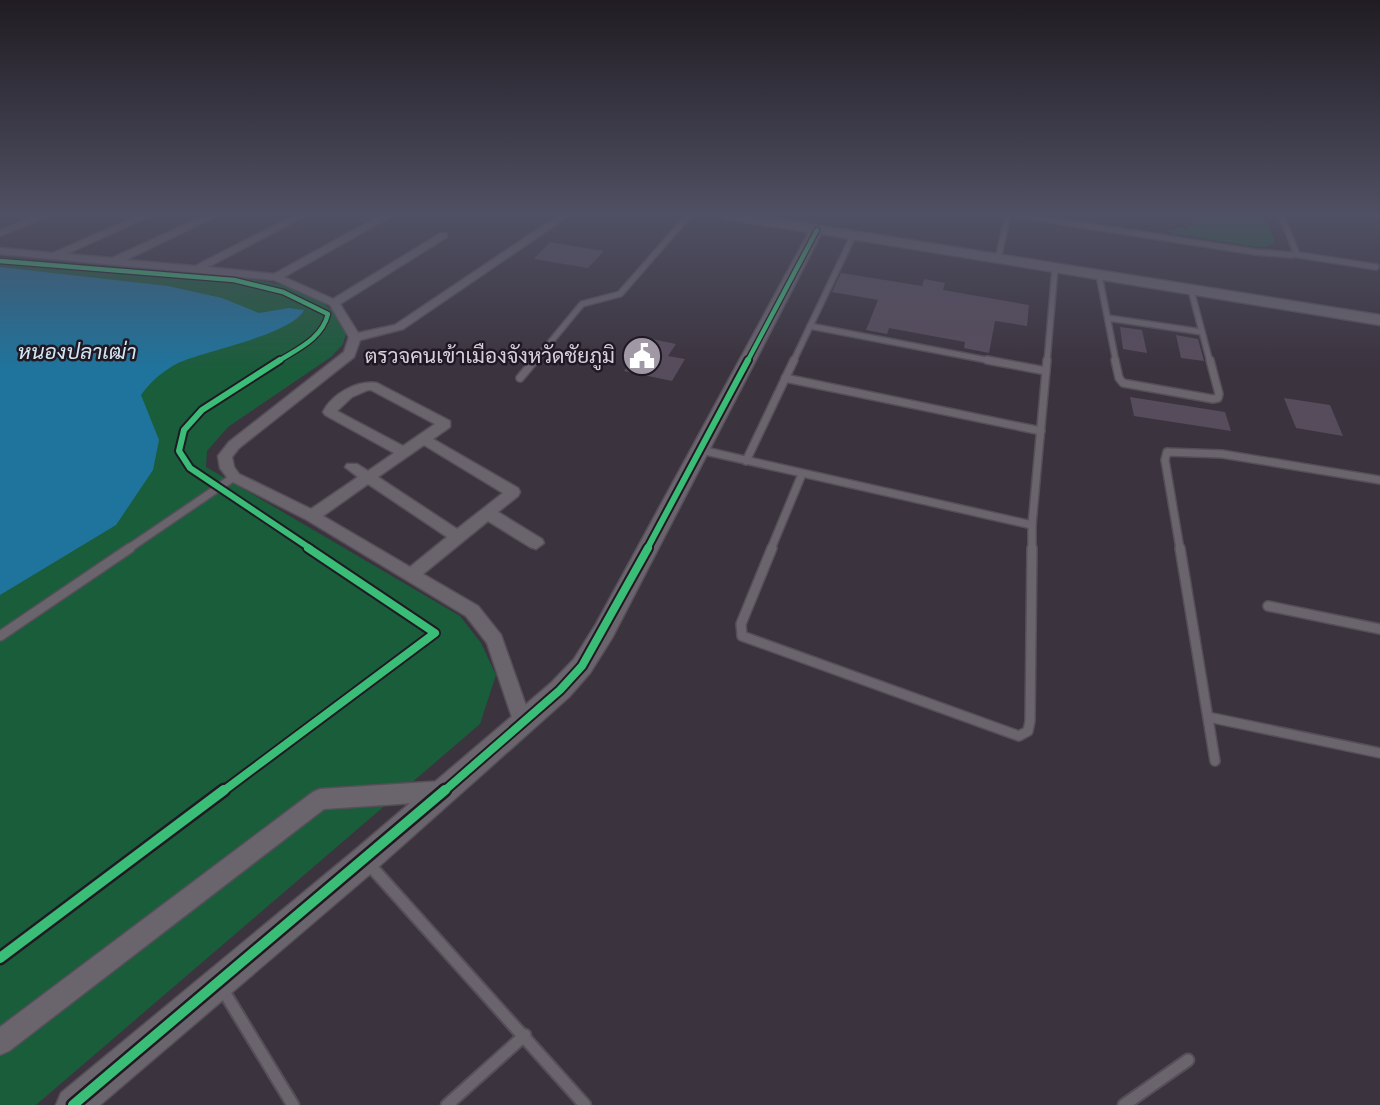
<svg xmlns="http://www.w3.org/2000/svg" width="1380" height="1105" font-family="'Libre Baskerville',Sarabun,serif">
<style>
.green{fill:#1a5d3b}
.water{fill:#1f749d}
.building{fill:#574c5c}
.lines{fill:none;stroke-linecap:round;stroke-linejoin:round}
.lane-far3-casing{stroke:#564f59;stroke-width:8}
.lane-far2-casing{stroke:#564f59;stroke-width:10}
.lane-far1-casing{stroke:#564f59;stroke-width:12}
.lane-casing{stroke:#564f59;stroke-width:15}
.street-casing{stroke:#564f59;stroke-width:3}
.secondary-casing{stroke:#564f59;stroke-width:3}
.lane-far3{stroke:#6a646d;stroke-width:5}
.lane-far2{stroke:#6a646d;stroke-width:7}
.lane-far1{stroke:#6a646d;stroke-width:9}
.lane{stroke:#6a646d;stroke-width:11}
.street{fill:#6a646d;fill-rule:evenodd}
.secondary{fill:#6a646d;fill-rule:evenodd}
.cycleway-far3-casing{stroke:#201923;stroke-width:7}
.cycleway-far2-casing{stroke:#201923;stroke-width:10}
.cycleway-far1-casing{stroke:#201923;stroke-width:12}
.cycleway-casing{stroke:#201923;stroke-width:15}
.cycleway-far3{stroke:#3abd76;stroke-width:4.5}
.cycleway-far2{stroke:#3abd76;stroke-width:6}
.cycleway-far1{stroke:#3abd76;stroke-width:8}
.cycleway{stroke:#3abd76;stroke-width:10}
.labels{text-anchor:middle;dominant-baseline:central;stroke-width:5;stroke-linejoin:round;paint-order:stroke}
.far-water-label{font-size:21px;font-style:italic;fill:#d3e7f4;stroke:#201923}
.far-poi-label{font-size:21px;fill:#d8cfdc;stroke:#201923;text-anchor:end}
</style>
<rect width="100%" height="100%" fill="#3b333e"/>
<g class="green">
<path d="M1190 215H1265L1275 242 1269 246 1257 247 1171 233 1169 230 1188 228 1191 224Z"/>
<path d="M0 257 238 277C269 282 312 287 335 314 339 319 342 327 346 333L343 344 331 357 228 427 207 451 206 467 460 616 481 643 496 675 480 724 36 1105H0Z"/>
</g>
<path class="water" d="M0 267 168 286 222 298 259 313 289 308 304 310C293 334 205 351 178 363 163 371 151 381 141 395L159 440 153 470 116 525 0 595Z"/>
<g class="building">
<path d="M550 242 604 251 588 268 534 259Z"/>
<path d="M841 273 922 286 924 279 945 283 943 290 1029 305 1027 326 995 321 989 353 964 348 965 342 889 328 887 334 866 330 878 300 832 292Z"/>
<path d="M1120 327 1142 330 1147 353 1123 349Z"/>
<path d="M1176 335 1198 339 1204 361 1181 358Z"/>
<path d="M647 338 676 344 668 356 685 359 672 381 624 371Z"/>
<path d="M1130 397 1225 412 1231 431 1134 416Z"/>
<path d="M1284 398 1330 405 1343 436 1296 428Z"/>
</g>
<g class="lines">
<g class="lane-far3-casing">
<g id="lane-far3">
<path d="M1018 215 1255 252 1292 255 1296 252 1281 215"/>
<path d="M1293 254 1376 267"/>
<path d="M998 259 1008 215"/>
<path d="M1099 275 1116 362"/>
<path d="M1191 290 1210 362"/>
<path d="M1108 318 1202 332"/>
<path d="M810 326 997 362"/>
<path d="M534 362 582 304 620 294 689 215"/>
<path d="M793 362 853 236"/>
<path d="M1047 362 1055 268"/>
</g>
</g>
<g class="lane-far2-casing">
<g id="lane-far2">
<path d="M987 360 1046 371"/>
<path d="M1115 360 1119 378 1123 383 1213 399 1218 398 1219 394 1210 360"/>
<path d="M520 378 535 360"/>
<path d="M785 378 1041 431"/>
<path d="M701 450 1032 525 1047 360"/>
<path d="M746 461 794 360"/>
<path d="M128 549 234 477"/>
<path d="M771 549 802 474"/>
<path d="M1032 549V525"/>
<path d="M1180 549 1165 460 1167 452 1222 454 1380 480"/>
</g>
</g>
<g class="lane-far1-casing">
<g id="lane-far1">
<path d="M772 548 741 624 742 636 1019 736 1028 731 1030 721 1032 548"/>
<path d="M1180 548 1215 761"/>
<path d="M1268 606 1380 629"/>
<path d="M0 636 130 548"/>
<path d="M1208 717 1380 753"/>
</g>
</g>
<g class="lane-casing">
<g id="lane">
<path d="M367 862 585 1105"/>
<path d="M223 990 293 1105"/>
<path d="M447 1105 525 1035"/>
<path d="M1124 1105 1188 1060"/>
</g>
</g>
<g class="street-casing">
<g id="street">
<path d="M36 215H50L0 236V230Z"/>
<path d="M139 215H152L67 254 112 258 206 215H219L126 260 195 266 295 215H307L208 267 274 274 381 215H393L284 277 333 299 441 233H447V237L340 304 358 333 395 325 559 215H570L403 329 360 340 354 357 239 448 232 457 234 467 239 474 311 509 358 477 345 467 347 464H357L368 471 394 453 325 415 323 412C332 394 357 380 377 383L450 421V427L433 439 518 488 520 492 518 496 498 512 542 539 544 543 536 549 530 547 488 521 423 574 478 606 501 635 532 723 530 729 523 731 516 729 487 643 466 616 307 520 229 480 220 468 218 456 229 442 344 352 349 337 330 305 274 280 0 254V248L53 253ZM368 390H371L435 424 403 446 337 411 352 397ZM424 445 503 493 457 529 378 477ZM368 484 447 537 410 567 323 516Z"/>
<path d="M444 781 451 784 454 791 451 798 444 801 324 809 9 1051 0 1055V1027L313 792 320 789Z"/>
</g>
</g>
<g class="secondary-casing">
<path id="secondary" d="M719 215H752L1380 315V325L821 234 612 638 590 673 569 697 375 870 100 1105H56L61 1093 355 850 551 683 574 659 596 624 809 232 725 219Z"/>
</g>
<use href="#lane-far3" class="lane-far3"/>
<use href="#lane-far2" class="lane-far2"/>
<use href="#lane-far1" class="lane-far1"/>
<use href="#lane" class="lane"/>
<use href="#street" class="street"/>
<use href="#secondary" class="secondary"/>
<g class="cycleway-far3-casing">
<g id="cycleway-far3">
<path d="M0 261 234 280 283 292 328 314C322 339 297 349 277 362"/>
<path d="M747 362 817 230"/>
</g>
</g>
<g class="cycleway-far2-casing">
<g id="cycleway-far2">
<path d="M280 360 202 410 184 430 179 451 190 468 311 549"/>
<path d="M647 549 748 360"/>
</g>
</g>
<g class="cycleway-far1-casing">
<g id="cycleway-far1">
<path d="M222 792 435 633 308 548"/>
<path d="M443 792 560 690 582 666 648 548"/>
</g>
</g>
<g class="cycleway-casing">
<g id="cycleway">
<path d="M0 958 224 790"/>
<path d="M73 1105 445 790"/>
</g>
</g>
<use href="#cycleway-far3" class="cycleway-far3"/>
<use href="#cycleway-far2" class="cycleway-far2"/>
<use href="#cycleway-far1" class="cycleway-far1"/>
<use href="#cycleway" class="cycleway"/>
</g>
<linearGradient id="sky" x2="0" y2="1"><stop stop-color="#201c22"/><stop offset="0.58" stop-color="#4f5063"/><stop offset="1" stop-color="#4f5063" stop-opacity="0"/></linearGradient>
<rect width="1380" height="370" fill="url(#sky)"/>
<defs>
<g id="civic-disc" transform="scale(2.0125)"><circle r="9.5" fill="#a198a5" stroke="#201923"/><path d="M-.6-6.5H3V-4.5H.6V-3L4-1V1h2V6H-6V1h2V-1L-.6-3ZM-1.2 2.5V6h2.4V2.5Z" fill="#fff"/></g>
</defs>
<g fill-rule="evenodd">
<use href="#civic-disc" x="642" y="356"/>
</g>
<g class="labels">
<g class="far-water-label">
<text x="77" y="352">หนองปลาเฒ่า</text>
</g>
<g class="far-poi-label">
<text x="615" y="356">ตรวจคนเข้าเมืองจังหวัดชัยภูมิ</text>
</g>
</g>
</svg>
